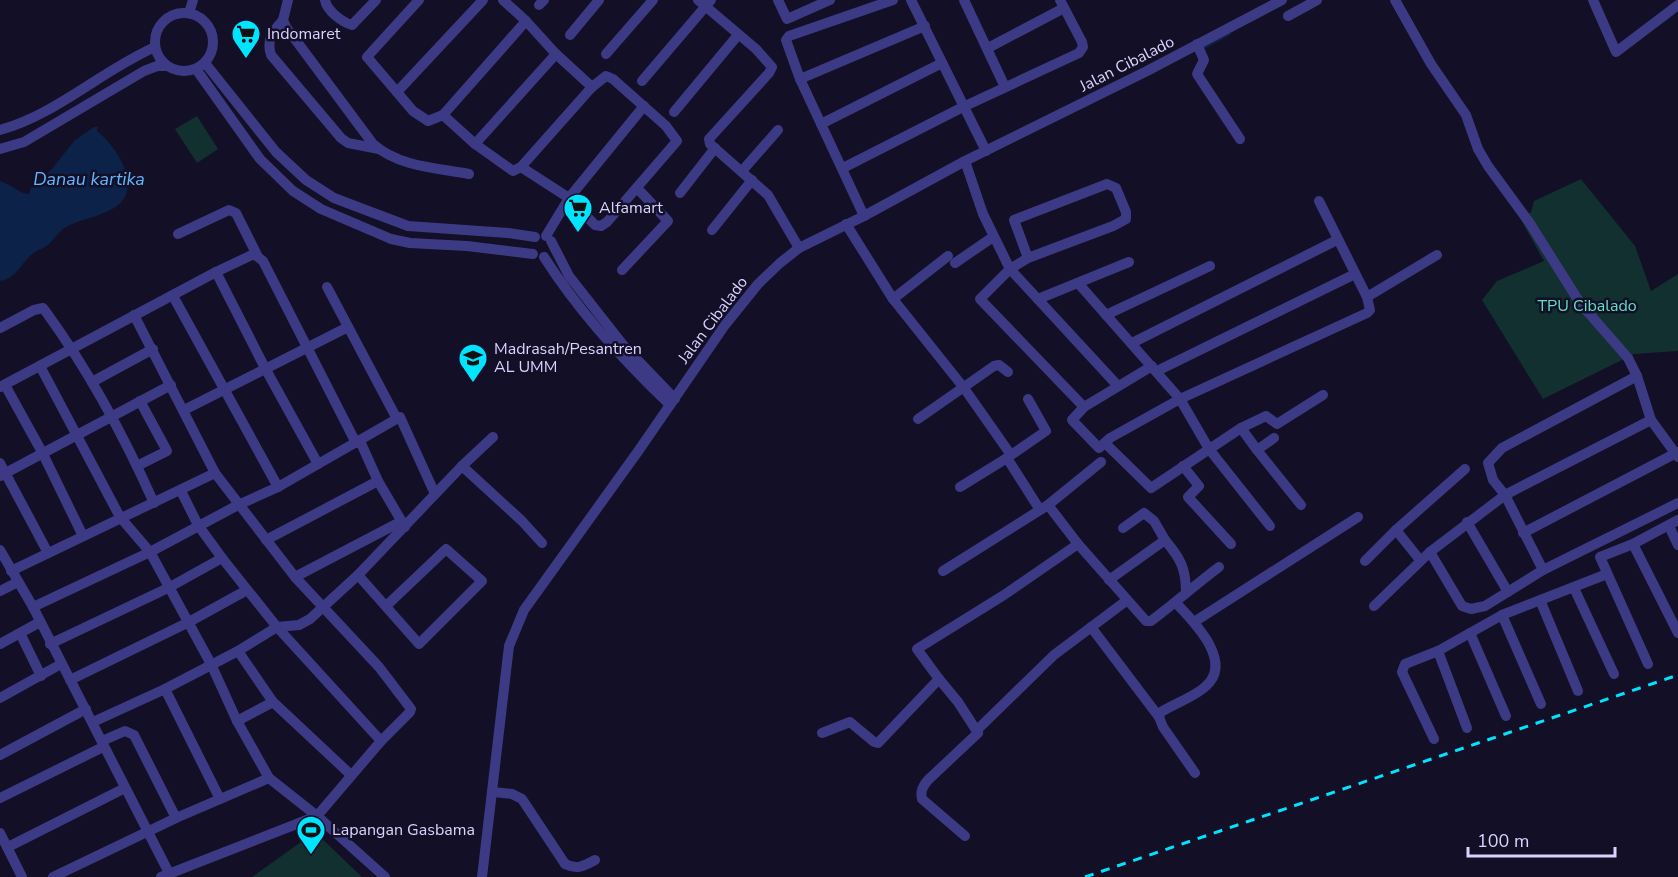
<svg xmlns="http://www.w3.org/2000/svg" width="1678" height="877" font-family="'Nunito Sans',sans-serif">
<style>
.green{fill:#12302f}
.water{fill:#0c2248}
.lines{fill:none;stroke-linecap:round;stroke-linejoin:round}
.stream{stroke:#0c2248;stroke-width:3}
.minor{stroke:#3d3a85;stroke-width:10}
.rail{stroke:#00e5ff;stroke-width:3;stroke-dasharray:9 8;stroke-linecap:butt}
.labels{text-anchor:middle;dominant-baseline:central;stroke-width:5;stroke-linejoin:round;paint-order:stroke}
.poi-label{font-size:16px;fill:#d9d4ff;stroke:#130f26;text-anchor:start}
.street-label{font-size:16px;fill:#d9d4ff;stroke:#130f26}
.park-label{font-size:16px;fill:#5fe0c0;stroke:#130f26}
.water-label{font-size:18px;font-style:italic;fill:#62b6ff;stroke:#130f26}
</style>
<rect width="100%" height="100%" fill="#130f26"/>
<g class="green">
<path d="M197 116 218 149 197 163 175 129Z"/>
<path d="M1581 179 1635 246 1651 291 1678 274V351L1634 354 1543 399 1482 300 1497 281 1544 261 1520 218 1531 212 1534 201Z"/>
<path d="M315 832 362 877H252Z"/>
</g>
<path class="water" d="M94 127H98L97 131C117 147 145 189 114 208 98 218 78 219 63 229 58 233 54 239 50 243 45 248 40 249 35 252 21 261 18 278 0 281V181C11 184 18 193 29 194L31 188 51 170 75 140Z"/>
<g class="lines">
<path class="stream" d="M1205 47 1229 34"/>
<g class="minor">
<path d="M288 0 283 20 286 27 373 144C399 167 437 168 469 174"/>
<path d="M325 0C327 11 342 22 352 25L376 0"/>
<path d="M419 0 367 57 413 111 428 121 443 115 526 21"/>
<path d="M503 0 526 21 556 54 592 87"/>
<path d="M698 0 756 49 772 67 769 73 709 139 710 144 768 195 799 248"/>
<path d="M778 0 787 19 830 0"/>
<path d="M911 0 986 151"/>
<path d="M964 0 1005 87"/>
<path d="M1395 0 1431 64 1466 115 1478 149 1488 166 1529 222 1580 303 1628 358 1637 376 1651 420 1678 457"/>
<path d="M1593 0 1616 52 1678 5"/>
<path d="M539 5 544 0"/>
<circle cx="184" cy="42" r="29"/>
<path d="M189 13 193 0"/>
<path d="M1288 16 1317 0"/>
<path d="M283 20C273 31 266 40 271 55L341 138 348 143 379 149"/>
<path d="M570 35 599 0"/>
<path d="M1197 44 1204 60 1197 74 1240 139"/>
<path d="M988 48 1064 8"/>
<path d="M606 54 653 0"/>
<path d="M205 63 276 152 306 180 334 198 408 226 508 233 535 237"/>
<path d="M196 69 260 159 293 191 321 209 391 239 410 243 467 246 533 254"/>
<path d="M800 79 925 26"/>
<path d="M642 81 711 0"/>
<path d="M397 92 483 0"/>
<path d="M674 112 738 35"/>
<path d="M443 115 475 144 513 171 521 167 592 87 606 76 613 79 666 126 677 141 607 222 601 226 595 225 569 198 521 167"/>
<path d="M821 124 942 63"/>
<path d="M0 130C57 114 101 71 155 47"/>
<path d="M475 144 556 54"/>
<path d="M0 149 24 142 144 71 157 66H166"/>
<path d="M965 161 983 214 1010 269 1118 386"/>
<path d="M843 168 963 107 1079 53 1083 47 1082 42 1060 0"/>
<path d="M742 171 778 130"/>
<path d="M680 193 715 148"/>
<path d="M864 216 800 79 786 40 789 36 893 0"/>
<path d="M846 224 893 299 964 388 1011 455 1007 458 1040 510 1048 505 1078 544 1146 621H1151C1174 604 1195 585 1219 567"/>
<path d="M712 230 752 180"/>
<path d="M178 234 229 210 236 213 257 255"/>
<path d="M546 236 569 198 644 106"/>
<path d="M551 241 569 276 624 346 675 399"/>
<path d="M544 257C579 312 623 360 670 405"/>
<path d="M1028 258 1014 220 1107 184 1116 188 1126 212V219L1113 226 1028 258 1010 269 980 299 1084 407"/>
<path d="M955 263 993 237"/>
<path d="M622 270 668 221 637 188"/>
<path d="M216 272 265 368 318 464"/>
<path d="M1078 283 1180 399 1110 438 1099 448 1072 420 1084 407 1152 366"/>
<path d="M327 287 397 419"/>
<path d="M173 296 278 487"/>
<path d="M1367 297 1437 255"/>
<path d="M893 299 948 256"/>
<path d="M1038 299 1129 262"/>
<path d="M134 315 215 473 295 577 379 667 411 709 410 712 381 741 317 816 161 877"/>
<path d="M1106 315 1210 266"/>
<path d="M0 328 34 310 43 308 46 312C89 371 124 436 154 503"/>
<path d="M1132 343 1337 240"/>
<path d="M40 366 120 517 150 552 211 664 237 721 269 778 317 816 385 877"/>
<path d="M1157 371 1355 274"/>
<path d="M92 382 153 349"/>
<path d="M5 385 42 452 83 536"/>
<path d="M0 387 216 272 254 254 263 261 356 443"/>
<path d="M184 410 348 327"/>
<path d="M918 419 994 366 999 365 1008 372"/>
<path d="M1651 420 1505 495 1430 552 1462 606 1471 609 1485 606 1543 570 1678 503"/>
<path d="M1241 428 1257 450 1274 438"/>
<path d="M360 441 378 481 405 527"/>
<path d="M1105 443 1151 488 1241 428 1266 416 1277 424 1323 395"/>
<path d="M1257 450 1301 505"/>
<path d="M1011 455 1046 431 1028 399"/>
<path d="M0 463 48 553"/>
<path d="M137 466 167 451 140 401"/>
<path d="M462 466 493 437"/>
<path d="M1183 466 1199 486 1188 497 1231 544"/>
<path d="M0 476 171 385"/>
<path d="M960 487 1007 458"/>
<path d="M181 491 198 525 222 558 277 627 381 741"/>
<path d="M1048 505 1101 462"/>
<path d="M1467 522 1508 592"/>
<path d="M1270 526 1209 449 1180 399 1367 313 1370 310 1367 297 1319 201"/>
<path d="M1669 526 1678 545"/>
<path d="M1123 528 1144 513 1154 521 1165 540"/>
<path d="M1396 530 1420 560"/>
<path d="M1523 533 1678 452"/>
<path d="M266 540 378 481"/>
<path d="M1633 544 1678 633"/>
<path d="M0 550 33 607 169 873"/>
<path d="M1365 561 1396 530 1465 469"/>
<path d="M1543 570 1505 495 1493 480 1488 463 1502 448 1637 376"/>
<path d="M11 571 215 473"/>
<path d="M943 571 1040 510"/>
<path d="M358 575 419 644 482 581 446 549 386 606"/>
<path d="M295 577 402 521"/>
<path d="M1109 580 1165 540C1180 558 1186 568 1186 592"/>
<path d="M1574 588 1614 674"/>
<path d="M0 591 18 582"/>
<path d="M1540 600 1578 691"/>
<path d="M1374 606 1430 552"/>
<path d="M33 607 150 552 238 505 278 487 400 417 435 494"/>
<path d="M1502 615 1541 704"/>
<path d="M1194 622 1358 517"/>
<path d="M1091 627 1159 717 1163 727 1195 773"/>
<path d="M20 633 41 676"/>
<path d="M1470 633 1506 716"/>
<path d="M0 644 40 622"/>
<path d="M50 644 168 588 222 558"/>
<path d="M238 651 273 702 351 775"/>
<path d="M1438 651 1467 728"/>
<path d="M1648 664 1600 557 1633 544 1678 520"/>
<path d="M939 679 958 702 978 733 928 780C923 786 920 791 922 799L965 836"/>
<path d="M70 680 187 623 247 590"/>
<path d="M165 689 220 799"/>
<path d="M0 698 61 664"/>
<path d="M1159 717 1161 712C1174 704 1196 696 1206 686 1234 661 1193 621 1176 603"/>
<path d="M237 721 273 702"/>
<path d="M93 722 165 689 238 651 277 627 299 625 310 619 358 575 462 466 522 521 542 543"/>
<path d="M977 730 1054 655 1126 601"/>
<path d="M822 733 850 722 874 742 878 743 939 679 917 649 1004 595 1078 544"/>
<path d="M1434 739 1402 672 1405 664 1438 651 1502 615 1607 574"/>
<path d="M102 741 125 731 134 735 176 818"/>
<path d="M0 755 86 709"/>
<path d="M493 792 512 794 522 799 565 864C577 870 584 866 595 860"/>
<path d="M0 798 103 747"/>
<path d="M0 833 22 877"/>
<path d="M8 847 125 788"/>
<path d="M53 877 176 818 269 778"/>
<path d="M482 877 509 646 524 610 639 450 725 325 758 284 780 263 799 248 864 216 965 161 1147 71 1282 0"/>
</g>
<path class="rail" d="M1085 877 1678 675"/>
</g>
<defs>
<g id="supermarket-pin" transform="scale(1.5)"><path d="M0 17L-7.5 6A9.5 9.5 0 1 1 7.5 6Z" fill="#00e5ff" stroke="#130f26"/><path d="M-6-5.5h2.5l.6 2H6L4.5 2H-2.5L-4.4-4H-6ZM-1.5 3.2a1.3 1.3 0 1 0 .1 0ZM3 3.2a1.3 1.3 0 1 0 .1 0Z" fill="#111"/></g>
<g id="school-pin" transform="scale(1.5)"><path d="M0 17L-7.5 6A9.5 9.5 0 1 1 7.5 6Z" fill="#00e5ff" stroke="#130f26"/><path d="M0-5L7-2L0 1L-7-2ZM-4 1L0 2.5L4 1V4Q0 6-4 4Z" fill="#111"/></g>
<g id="stadium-pin" transform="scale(1.5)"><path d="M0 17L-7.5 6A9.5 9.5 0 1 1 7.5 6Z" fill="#00e5ff" stroke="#130f26"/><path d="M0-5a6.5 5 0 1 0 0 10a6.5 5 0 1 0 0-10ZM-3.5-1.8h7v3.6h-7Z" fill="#111"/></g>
</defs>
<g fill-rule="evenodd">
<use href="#supermarket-pin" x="246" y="34"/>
<use href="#supermarket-pin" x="578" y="208"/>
<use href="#school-pin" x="473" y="358"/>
<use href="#stadium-pin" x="311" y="830"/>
</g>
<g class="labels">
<g class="poi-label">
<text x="267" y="34">Indomaret</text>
<text x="599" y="208">Alfamart</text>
<text x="494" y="349">Madrasah/Pesantren<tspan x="494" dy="18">AL UMM</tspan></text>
<text x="332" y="830">Lapangan Gasbama</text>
</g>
<g class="street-label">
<text transform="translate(1127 64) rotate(-27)">Jalan Cibalado</text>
<text transform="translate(713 320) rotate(-53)">Jalan Cibalado</text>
</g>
<g class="park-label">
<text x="1587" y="306">TPU Cibalado</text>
</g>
<g class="water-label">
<text x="89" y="179">Danau kartika</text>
</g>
</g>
<path d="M1468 847v9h147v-9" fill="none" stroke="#d9d4ff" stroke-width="3"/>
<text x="1477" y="847" font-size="18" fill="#d9d4ff" stroke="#130f26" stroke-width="4.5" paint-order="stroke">100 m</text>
</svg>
